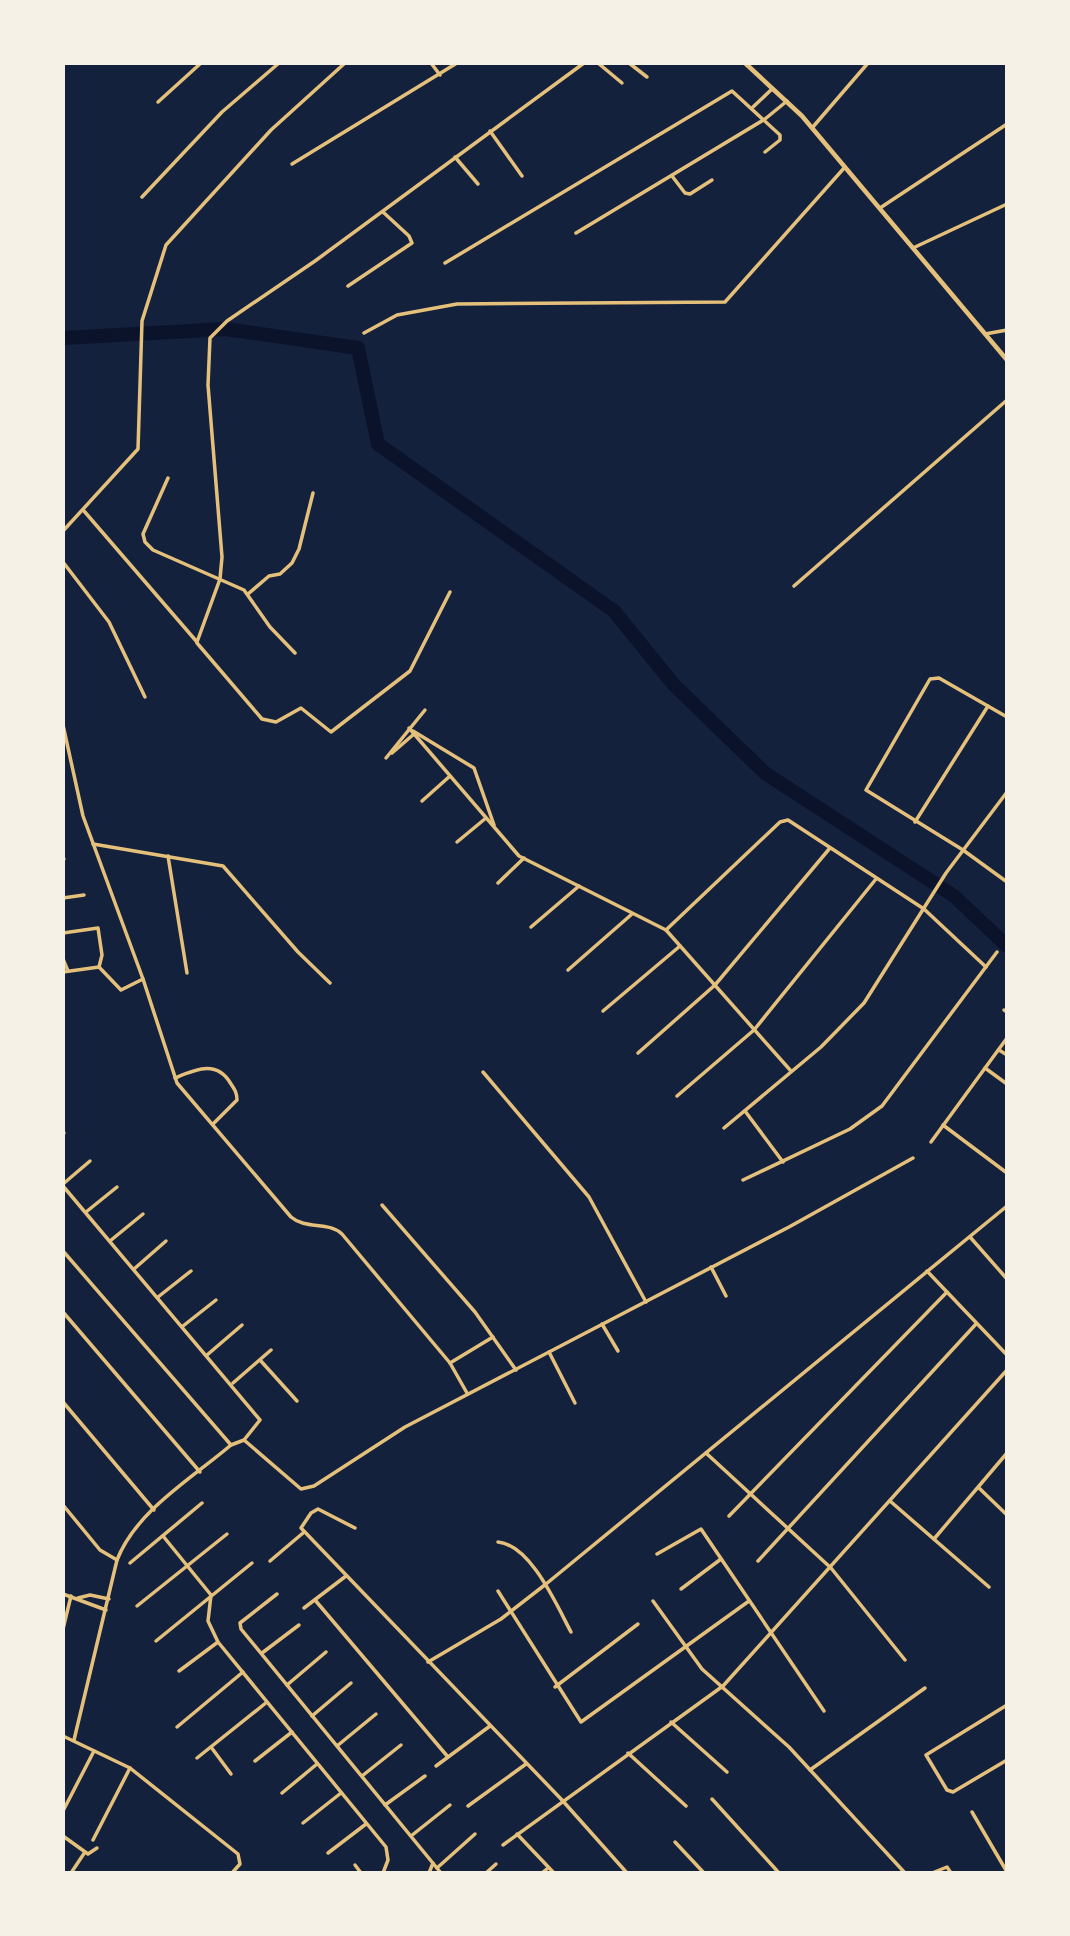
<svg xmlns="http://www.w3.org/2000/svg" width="1070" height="1936" font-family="Jost,sans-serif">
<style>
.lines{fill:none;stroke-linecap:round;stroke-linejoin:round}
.river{stroke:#0b132b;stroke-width:14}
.minor{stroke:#e5c07b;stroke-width:3.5}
.tertiary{stroke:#e5c07b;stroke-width:4.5}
</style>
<rect width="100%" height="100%" fill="#14213d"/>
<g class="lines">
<path class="river" d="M63 338 226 329 358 348 378 444 614 611 674 685 765 773 954 896 1007 946"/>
<g class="minor">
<path d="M431 63 440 75"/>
<path d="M598 63 622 83"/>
<path d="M629 63 647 77"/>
<path d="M158 102 201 63"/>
<path d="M753 107 772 89"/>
<path d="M812 128 868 63"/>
<path d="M490 131 522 176"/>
<path d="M455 157 478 184"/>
<path d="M292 164 457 63"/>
<path d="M672 176 685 193 690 194 712 180"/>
<path d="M142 197 222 112 279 63"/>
<path d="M880 208 1007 124"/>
<path d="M576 233 765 119 787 101"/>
<path d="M913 248 1007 204"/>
<path d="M445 263 732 91 780 135V140L765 152"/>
<path d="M348 286 412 243 409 236 383 212"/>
<path d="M364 333 397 315 457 304 725 302 845 167"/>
<path d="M985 334 1007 330"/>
<path d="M168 478 143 534 145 542 153 550 244 590 270 627 295 653"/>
<path d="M84 511 197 642 220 579 222 557 208 385 210 338 227 321 315 261 584 63"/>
<path d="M63 531 138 449 142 321 166 245 271 130 345 63"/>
<path d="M63 562 109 622 145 697"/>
<path d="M794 586 1007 400"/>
<path d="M248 594 269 576 280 574 292 563 299 549 313 493"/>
<path d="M197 643 262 719 276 722 301 708 331 732 410 671 450 592"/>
<path d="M1007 717 939 678 930 679 866 790 963 850 1007 882"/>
<path d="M63 725 83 816 143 979 177 1083 291 1217C306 1230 328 1221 342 1234L450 1363 467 1393"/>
<path d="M409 728 519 856 666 930 791 1071"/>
<path d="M413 731 474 768 494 825"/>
<path d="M392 753 414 734"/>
<path d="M386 758 425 710"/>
<path d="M422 801 450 776"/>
<path d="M915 822 988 706"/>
<path d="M457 842 486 818"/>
<path d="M93 844 223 866 298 952 330 983"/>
<path d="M168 856 187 973"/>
<path d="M63 859H64"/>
<path d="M498 883 524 858"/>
<path d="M63 898 84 895"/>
<path d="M531 927 579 886"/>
<path d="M666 930 780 822 788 820 924 909 986 967"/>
<path d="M63 933 98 928 102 955 99 967"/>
<path d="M63 959 68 971"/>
<path d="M568 970 632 914"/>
<path d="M63 972 99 967 121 990 143 979"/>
<path d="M1004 1010 1007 1012"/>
<path d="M603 1011 680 946"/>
<path d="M999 1050 1007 1055"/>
<path d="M638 1053 715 985 830 848"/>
<path d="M985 1068 1007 1084"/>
<path d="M483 1072 589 1197 646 1302"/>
<path d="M175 1078C197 1069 217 1060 231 1084 235 1090 237 1093 237 1100L213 1124"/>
<path d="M677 1096 754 1030 876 879"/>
<path d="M745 1111 783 1162"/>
<path d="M943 1125 1007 1173"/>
<path d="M724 1128 821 1047 864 1003 946 873 1007 792"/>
<path d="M63 1134 64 1133"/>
<path d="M931 1142 1007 1038"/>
<path d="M743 1180 850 1129 882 1106 997 952"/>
<path d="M63 1184 90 1161"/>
<path d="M63 1186 260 1420 244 1440 231 1445C191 1479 136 1511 117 1560L74 1740"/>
<path d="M382 1205 475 1312 516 1370"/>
<path d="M86 1212 117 1187"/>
<path d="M970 1237 1007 1279"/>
<path d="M110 1241 143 1214"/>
<path d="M63 1251 231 1445"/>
<path d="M711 1267 726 1296"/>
<path d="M134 1269 166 1241"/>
<path d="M927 1271 1007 1355"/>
<path d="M158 1297 191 1271"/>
<path d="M63 1312 200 1472"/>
<path d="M602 1324 618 1351"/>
<path d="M183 1326 216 1300"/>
<path d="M549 1352 575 1403"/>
<path d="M207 1355 242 1325"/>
<path d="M260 1360 297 1401"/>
<path d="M450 1363 493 1337"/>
<path d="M233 1383 271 1350"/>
<path d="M63 1402 154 1510"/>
<path d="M244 1440 301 1489 314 1486 405 1427 789 1227 913 1158"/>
<path d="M706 1453 831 1568 905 1660"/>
<path d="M979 1488 1007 1515"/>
<path d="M890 1501 989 1587"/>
<path d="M63 1505 100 1550 117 1560"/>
<path d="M729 1516 947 1292"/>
<path d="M355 1528 318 1509 311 1513 301 1528 562 1800 627 1873"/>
<path d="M163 1536 211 1595 208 1621 218 1642 386 1847 388 1860 383 1873"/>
<path d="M934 1539 1007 1453"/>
<path d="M498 1542C531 1545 557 1606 571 1632"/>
<path d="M657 1554 701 1529 824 1711"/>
<path d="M270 1561 303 1533"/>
<path d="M758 1561 976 1324"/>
<path d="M130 1563 202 1503"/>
<path d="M681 1589 721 1559"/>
<path d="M498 1591 581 1722 749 1601"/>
<path d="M63 1594 106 1610"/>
<path d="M277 1594 240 1623 241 1629 441 1873"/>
<path d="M78 1598 90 1595 109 1599"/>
<path d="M315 1600 448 1757"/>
<path d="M653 1601 702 1669 789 1747 905 1873"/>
<path d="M137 1606 227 1534"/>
<path d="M304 1608 346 1576"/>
<path d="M63 1629 71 1596"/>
<path d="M156 1641 252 1563"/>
<path d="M262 1653 299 1625"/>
<path d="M428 1662 501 1619 546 1584 1007 1206"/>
<path d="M179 1671 218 1642"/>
<path d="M287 1685 326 1652"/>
<path d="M555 1687 638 1624"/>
<path d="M1007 1705 926 1755 947 1790 953 1792 1007 1760"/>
<path d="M312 1716 351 1683"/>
<path d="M671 1722 727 1772"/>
<path d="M177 1727 243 1672"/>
<path d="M63 1736 130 1768 238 1854 240 1864 232 1873"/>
<path d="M337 1746 376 1714"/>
<path d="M211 1747 231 1774"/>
<path d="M628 1753 686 1806"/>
<path d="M197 1758 267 1702"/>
<path d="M255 1761 292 1732"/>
<path d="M436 1766 490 1726"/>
<path d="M810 1770 925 1688"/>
<path d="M362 1776 401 1745"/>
<path d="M282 1793 317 1764"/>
<path d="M712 1799 779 1873"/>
<path d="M385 1805 425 1776"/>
<path d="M468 1806 526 1764"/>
<path d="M63 1811 94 1751"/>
<path d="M972 1812 1007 1872"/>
<path d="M303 1823 341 1793"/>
<path d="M517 1834 554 1873"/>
<path d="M63 1836 88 1854 97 1848"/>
<path d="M411 1836 450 1805"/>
<path d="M93 1840 130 1768"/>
<path d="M675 1842 704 1873"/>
<path d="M503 1845 723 1686 1007 1370"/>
<path d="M328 1853 366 1824"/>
<path d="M355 1865 361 1873"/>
<path d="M437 1868 475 1834"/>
<path d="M63 1873H64"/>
<path d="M71 1873 85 1852"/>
<path d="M429 1873 433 1863"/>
<path d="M486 1873 496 1864"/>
<path d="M542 1873 548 1868"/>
<path d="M932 1873 947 1867 951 1873"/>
</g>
<path class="tertiary" d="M745 63 802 116 1007 360"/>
</g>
<rect width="1070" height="1936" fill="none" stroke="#f6f1e7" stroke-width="130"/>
</svg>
